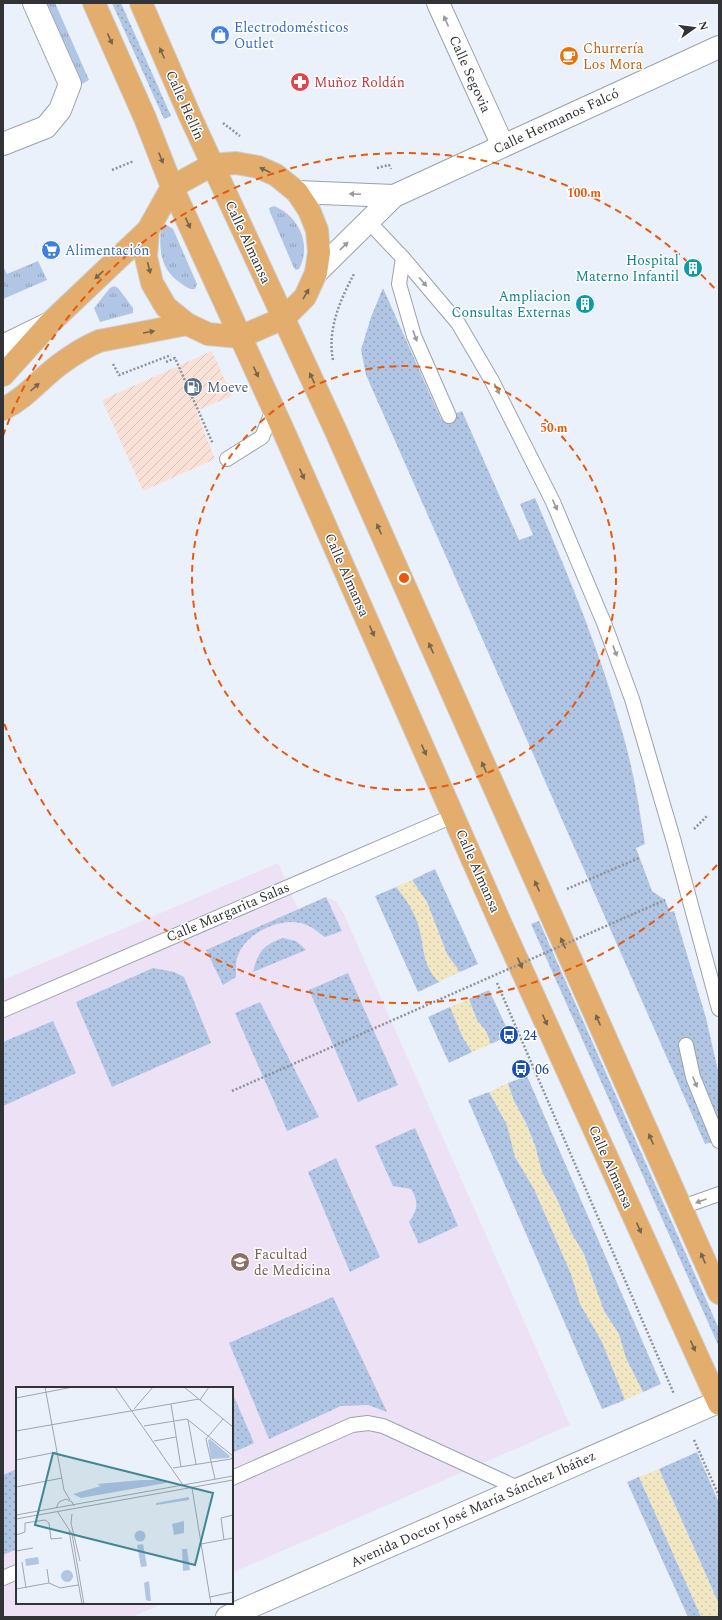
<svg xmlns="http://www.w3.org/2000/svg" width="722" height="1620" font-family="Spectral,serif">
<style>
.industrial{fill:url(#industrial-furrows)}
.education{fill:#ede1f6}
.grass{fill:url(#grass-tufts)}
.sand{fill:url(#sand-dots)}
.park{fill:url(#park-dots)}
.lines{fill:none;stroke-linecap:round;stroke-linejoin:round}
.service-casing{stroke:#9ca2aa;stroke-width:16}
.minor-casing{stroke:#9ca2aa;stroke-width:24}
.primary-casing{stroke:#cececf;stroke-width:24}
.path{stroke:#8e9299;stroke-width:2.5;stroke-dasharray:2 2;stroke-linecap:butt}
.service{stroke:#fff;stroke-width:14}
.minor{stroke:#fff;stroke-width:22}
.primary{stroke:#e2ad6d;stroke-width:22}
.path-bridge{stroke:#8e9299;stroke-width:2.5;stroke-dasharray:2 2;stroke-linecap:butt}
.oneway{fill:#98999b}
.oneway2{fill:#78644d}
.ring{fill:none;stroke:#e8590c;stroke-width:2;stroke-dasharray:7 5}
.labels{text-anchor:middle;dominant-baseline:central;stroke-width:3;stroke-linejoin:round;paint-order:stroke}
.shop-label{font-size:14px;fill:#366cbe;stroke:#fff;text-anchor:start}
.food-label{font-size:14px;fill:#c56008;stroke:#fff;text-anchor:start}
.street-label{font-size:14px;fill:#313337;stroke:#fff}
.health-label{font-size:14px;fill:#be3a42;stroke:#fff;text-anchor:start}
.culture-label{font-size:14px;fill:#0d838f;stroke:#fff;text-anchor:end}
.service-label{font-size:14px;fill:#4e5e75;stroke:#fff;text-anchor:start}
.transit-label{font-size:14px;fill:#164399;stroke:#fff;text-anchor:start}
.education-label{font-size:14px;fill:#785e54;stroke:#fff;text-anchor:start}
.inset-road{fill:none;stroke:#a1a5ac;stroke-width:1}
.view{fill:#418792;fill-opacity:0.15;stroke:#418792;stroke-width:2}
.inset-edge{fill:none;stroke:#313337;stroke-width:2}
.centre{fill:#e8590c;stroke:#fff;stroke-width:2}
.ring-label{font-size:12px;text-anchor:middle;font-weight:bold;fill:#e8590c;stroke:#fff;stroke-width:3;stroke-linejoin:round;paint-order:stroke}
</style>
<defs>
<pattern id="industrial-furrows" width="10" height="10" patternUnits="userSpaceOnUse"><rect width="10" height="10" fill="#f9e1d7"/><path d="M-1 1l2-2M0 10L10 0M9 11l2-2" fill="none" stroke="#d6c2b9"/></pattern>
<pattern id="grass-tufts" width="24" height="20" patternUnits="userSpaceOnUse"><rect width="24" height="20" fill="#b1c5e4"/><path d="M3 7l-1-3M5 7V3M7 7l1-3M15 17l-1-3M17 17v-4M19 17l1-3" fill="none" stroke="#91a1ba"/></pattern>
<pattern id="sand-dots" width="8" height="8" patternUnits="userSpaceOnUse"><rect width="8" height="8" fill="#f1e7c2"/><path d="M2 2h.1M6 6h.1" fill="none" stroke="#cfc7a7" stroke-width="1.8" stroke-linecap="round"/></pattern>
<pattern id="park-dots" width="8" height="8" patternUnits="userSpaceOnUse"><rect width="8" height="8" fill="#b1c5e4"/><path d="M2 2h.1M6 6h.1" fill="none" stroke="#91a1ba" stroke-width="1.8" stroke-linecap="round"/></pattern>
</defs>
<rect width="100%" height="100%" fill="#ebf1fa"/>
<path class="industrial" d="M212 351 232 396 196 411 215 459 143 491 102 400Z"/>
<path class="education" d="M278 863 298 909 326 897 336 901 343 912 570 1425 232 1573V1388H17V1603H164L132 1617H3V980Z"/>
<g class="grass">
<path d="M47 3H55L89 80 80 85 79 75Z"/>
<path d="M274 206C299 216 312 245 299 269L296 270 294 268 270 212 269 208Z"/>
<path d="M165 224 173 229 197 284 195 289C189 290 183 285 179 282 160 268 159 249 161 228Z"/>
<path d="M38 261 47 280 3 299V266L7 274Z"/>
<path d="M114 286 118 288 133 308V313L100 322 94 308 110 288Z"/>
</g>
<g class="sand">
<path d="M412 880 427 902 447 954 460 972 439 982C421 964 425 947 418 924 414 911 405 898 396 887Z"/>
<path d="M469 999 477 1020 486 1031 491 1044 472 1052 463 1038 450 1007Z"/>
<path d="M508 1083 514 1101 526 1123 535 1145 551 1190 557 1199 572 1234 584 1254 604 1311 619 1334 626 1358 643 1392 625 1400 602 1342 580 1304 571 1274 534 1189 515 1157 507 1125 489 1092Z"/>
<path d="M659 1469 719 1604V1617H701L639 1477Z"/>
</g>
<g class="park">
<path d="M112 3H121L171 116 164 119Z"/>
<path d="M383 288 441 419 462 411 519 540 533 535 520 504 535 498C568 574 600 651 622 731 633 768 639 806 645 844L636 848 652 891 665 900 670 912 674 911 706 1018 719 1075V1140L705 1144 366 375 361 350 371 317Z"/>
<path d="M435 869 478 964 460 972 447 954 427 902 412 880Z"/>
<path d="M396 887C405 898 414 911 418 924 425 947 421 964 439 982L418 992 375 896Z"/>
<path d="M326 897 342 931 325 937C320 934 315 929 309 926 287 914 249 930 239 953 235 961 236 968 236 977L223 985 206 950Z"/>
<path d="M539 921 719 1329V1347L531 924Z"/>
<path d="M283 938 296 941 306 950 253 972C258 952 263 945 283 938Z"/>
<path d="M153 968 174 972 184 977 211 1043 112 1087 76 1002Z"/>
<path d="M348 973 398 1085 358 1102 309 990Z"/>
<path d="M489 990 510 1035 491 1044 486 1031 477 1020 469 999Z"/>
<path d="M260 1002 319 1117 287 1131 235 1013Z"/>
<path d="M450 1007 463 1038 472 1052 449 1063 428 1017Z"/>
<path d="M53 1021 76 1073 3 1106V1042Z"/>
<path d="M527 1076 661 1384 643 1392 626 1358 619 1334 604 1311 584 1254 572 1234 557 1199 542 1172 535 1145 526 1123 514 1101 508 1083Z"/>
<path d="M489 1092 507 1125 515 1157 534 1189 571 1274 580 1304 602 1342 625 1400 602 1409 468 1100Z"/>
<path d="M415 1128 458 1226 419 1244 409 1222C418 1210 419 1202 411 1189L393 1186 375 1146Z"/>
<path d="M336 1158 380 1257 350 1272 308 1172Z"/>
<path d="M333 1297 387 1412 368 1405 341 1406 269 1439 229 1343Z"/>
<path d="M232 1392 254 1443 232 1453Z"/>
<path d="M697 1452 719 1503V1604L659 1469Z"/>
<path d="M17 1469V1549L3 1555V1475Z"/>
<path d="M639 1477 701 1617H688L627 1482Z"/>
</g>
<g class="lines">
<g class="service-casing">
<g id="service">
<path d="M369 222 403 258 458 323 492 381 553 502 604 623 632 699 674 842 719 1009"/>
<path d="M403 258 399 284 414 336 449 416"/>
<path d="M227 459 262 437 273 410"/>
<path d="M3 1010 453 816"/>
<path d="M686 1045 693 1077 719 1141"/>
<path d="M682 1207 719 1194"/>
<path d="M232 1478 352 1425 368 1423 383 1426 520 1489"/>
<path d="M3 1578 17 1572"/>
</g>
</g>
<g class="minor-casing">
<g id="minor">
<path d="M438 3 503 146"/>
<path d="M3 144 46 127 60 110 70 84 34 3"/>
<path d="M297 192 394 196"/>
<path d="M316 273 394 196 719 47"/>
<path d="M3 346 50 323"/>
<path d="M227 1617 718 1402"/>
</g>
</g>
<g class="primary-casing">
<g id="primary">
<path d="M94 3 145 118 172 187 284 432 499 920 719 1404"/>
<path d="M141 3 190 116 334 427 719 1293"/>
<path d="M3 375 50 323 148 230 172 187 212 165 236 163 258 167 276 175 297 192 309 210 317 230 319 252 316 273 305 297 284 318 240 337 208 334 187 324 166 307 152 283 146 257 148 230"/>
<path d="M3 409C26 398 39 380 59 365 71 356 85 347 99 341L187 324"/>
</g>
</g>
<g class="path">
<path d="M223 123 240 136"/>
<path d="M377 168 389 165 391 169"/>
<path d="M112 170 134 161"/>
<path d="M333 360C327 330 340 300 354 274"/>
<path d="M166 362 175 358 213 444"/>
<path d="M113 364 119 375 171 355"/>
<path d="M694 829 707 816"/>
<path d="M567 889 639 858"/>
<path d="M497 983 674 1394"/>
<path d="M694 1440 719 1496"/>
</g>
<use href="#service" class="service"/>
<use href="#minor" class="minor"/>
<use href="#primary" class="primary"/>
<path class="path-bridge" d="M232 1091 665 900"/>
</g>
<defs><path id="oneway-solid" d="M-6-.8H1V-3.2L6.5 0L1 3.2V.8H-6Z"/></defs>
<g class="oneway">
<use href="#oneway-solid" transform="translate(446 21) rotate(-114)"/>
<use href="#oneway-solid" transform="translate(355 194) rotate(-178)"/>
<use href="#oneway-solid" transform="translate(344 246) rotate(-44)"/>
<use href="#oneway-solid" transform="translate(423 282) rotate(50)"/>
<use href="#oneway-solid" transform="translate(415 336) rotate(70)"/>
<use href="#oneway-solid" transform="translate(497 389) rotate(63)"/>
<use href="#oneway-solid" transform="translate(555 505) rotate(66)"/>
<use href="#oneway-solid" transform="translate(615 651) rotate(70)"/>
<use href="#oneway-solid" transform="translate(695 1082) rotate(68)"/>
<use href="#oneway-solid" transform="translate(701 1201) rotate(160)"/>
</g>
<g class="oneway2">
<use href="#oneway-solid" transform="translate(110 39) rotate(66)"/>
<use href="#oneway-solid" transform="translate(162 53) rotate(-114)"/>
<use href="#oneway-solid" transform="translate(161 158) rotate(68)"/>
<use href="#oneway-solid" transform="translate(265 170) rotate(-155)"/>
<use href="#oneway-solid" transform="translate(188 223) rotate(65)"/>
<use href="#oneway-solid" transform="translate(149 268) rotate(76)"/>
<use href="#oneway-solid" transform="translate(99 275) rotate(137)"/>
<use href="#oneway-solid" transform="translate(306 294) rotate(-60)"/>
<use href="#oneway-solid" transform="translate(149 332) rotate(-10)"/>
<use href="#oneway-solid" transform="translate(256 372) rotate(65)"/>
<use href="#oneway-solid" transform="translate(312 378) rotate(-115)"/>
<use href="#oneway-solid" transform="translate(35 387) rotate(-42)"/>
<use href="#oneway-solid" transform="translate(302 474) rotate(66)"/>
<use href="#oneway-solid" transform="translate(379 529) rotate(-114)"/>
<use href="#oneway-solid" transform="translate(372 631) rotate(66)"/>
<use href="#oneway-solid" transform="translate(431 648) rotate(-114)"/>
<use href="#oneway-solid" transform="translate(424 750) rotate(66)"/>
<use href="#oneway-solid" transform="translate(484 767) rotate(-114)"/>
<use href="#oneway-solid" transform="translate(537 886) rotate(-114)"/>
<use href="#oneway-solid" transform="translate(563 943) rotate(-114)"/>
<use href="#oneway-solid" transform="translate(520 963) rotate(66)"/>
<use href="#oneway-solid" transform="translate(545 1020) rotate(66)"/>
<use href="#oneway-solid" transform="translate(598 1020) rotate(-114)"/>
<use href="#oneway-solid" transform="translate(651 1139) rotate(-114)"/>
<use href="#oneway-solid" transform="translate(639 1228) rotate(66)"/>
<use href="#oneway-solid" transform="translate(703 1258) rotate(-113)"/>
<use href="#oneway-solid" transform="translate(693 1346) rotate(66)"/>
</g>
<g class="ring">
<circle cx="404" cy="578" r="212"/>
<path d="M717 865A425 425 0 0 1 3 720M3 436A425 425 0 0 1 717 291"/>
</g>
<defs>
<g id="shop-disc" transform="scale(1)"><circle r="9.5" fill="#3f7fe0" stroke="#fff"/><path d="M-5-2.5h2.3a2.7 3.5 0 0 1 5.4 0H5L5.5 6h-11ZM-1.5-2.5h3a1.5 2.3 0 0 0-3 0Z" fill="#fff"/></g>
<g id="cafe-disc" transform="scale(1)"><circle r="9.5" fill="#e8710a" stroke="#fff"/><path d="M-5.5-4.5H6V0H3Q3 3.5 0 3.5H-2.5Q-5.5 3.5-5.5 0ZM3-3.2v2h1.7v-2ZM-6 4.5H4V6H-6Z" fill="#fff"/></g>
<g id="pharmacy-disc" transform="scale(1)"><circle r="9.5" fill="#e0444e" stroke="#fff"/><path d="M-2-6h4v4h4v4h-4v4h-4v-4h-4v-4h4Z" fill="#fff"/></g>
<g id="supermarket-disc" transform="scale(1)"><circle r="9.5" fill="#3f7fe0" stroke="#fff"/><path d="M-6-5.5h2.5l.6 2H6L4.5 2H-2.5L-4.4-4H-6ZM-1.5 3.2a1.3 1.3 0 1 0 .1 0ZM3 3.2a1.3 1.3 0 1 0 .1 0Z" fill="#fff"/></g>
<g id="building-disc" transform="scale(1)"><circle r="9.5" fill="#0f9aa8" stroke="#fff"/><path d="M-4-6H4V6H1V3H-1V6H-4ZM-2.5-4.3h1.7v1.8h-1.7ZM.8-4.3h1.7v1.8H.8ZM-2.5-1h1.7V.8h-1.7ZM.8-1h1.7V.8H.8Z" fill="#fff"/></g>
<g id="fuel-disc" transform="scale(1)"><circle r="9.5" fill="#5c6f8a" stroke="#fff"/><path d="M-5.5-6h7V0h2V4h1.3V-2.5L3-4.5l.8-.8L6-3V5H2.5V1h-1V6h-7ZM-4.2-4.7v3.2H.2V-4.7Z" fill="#fff"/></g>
<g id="bus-disc" transform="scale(1)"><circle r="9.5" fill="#1a4fb4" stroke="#fff"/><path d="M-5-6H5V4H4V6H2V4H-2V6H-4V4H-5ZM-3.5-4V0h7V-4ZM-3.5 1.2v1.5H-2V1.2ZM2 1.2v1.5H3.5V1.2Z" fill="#fff"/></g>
<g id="university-disc" transform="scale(1)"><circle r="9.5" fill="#8d6e63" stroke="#fff"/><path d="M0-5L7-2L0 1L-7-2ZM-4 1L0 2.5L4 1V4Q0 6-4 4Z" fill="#fff"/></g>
</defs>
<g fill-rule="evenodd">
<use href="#shop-disc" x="220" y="35"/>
<use href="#cafe-disc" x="569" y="56"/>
<use href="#pharmacy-disc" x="300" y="82"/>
<use href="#supermarket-disc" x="51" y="250"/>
<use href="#building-disc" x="693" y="268"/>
<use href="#building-disc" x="585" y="304"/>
<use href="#fuel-disc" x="193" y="387"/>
<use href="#bus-disc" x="509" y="1035"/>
<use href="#bus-disc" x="521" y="1069"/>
<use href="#university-disc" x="240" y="1262"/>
</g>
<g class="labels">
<g class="shop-label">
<text x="234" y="27">Electrodomésticos<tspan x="234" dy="16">Outlet</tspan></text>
<text x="65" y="250">Alimentación</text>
</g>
<g class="food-label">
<text x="583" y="48">Churrería<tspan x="583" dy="16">Los Mora</tspan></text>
</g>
<g class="street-label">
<text transform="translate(470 74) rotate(66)">Calle Segovia</text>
<text transform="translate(185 105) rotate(66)">Calle Hellín</text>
<text transform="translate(556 121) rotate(-25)">Calle Hermanos Falcó</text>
<text transform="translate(248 242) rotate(65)">Calle Almansa</text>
<text transform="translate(347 575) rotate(66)">Calle Almansa</text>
<text transform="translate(478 871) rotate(66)">Calle Almansa</text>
<text transform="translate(228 912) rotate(-23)">Calle Margarita Salas</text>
<text transform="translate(611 1167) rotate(66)">Calle Almansa</text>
<text transform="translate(473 1509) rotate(-24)">Avenida Doctor José María Sánchez Ibáñez</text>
</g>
<g class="health-label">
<text x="314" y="82">Muñoz Roldán</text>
</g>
<g class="culture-label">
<text x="679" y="260">Hospital<tspan x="679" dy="16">Materno Infantil</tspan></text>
<text x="571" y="296">Ampliacion<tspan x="571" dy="16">Consultas Externas</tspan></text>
</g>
<g class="service-label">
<text x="207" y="387">Moeve</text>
</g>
<g class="transit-label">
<text x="523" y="1035">24</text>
<text x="535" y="1069">06</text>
</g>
<g class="education-label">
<text x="254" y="1254">Facultad<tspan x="254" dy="16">de Medicina</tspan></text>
</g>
</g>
<g transform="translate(16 1387)">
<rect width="217" height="217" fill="#ebf1fa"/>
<path d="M194 52 214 69 213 71 195 72 192 53ZM126 93H150V96L65 111 57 107 85 99 81 97ZM173 110V113L140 118V116ZM168 134V146L158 148 156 137ZM118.5 149a5.5 5.5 0 1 1 11 0a5.5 5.5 0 1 1-11 0ZM127 157 131 179 125 180 121 158ZM166 162H171L174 183 167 184ZM22 170 23 177 10 179 9 172ZM45 189a6 6 0 1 1 12 0a6 6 0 1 1-12 0ZM133 194 135 214H133L130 213 128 196Z" fill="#b1c5e4"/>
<path class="inset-road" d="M29 0 48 103 54 113M99 0 167 98M168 0 217 40M0 11 57 0M184 13 193 0M155 17 165 80M118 22 137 0M172 33 180 77M128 39 171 32 217 69 215 72 157 81M0 44 183 12M138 54 160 50M0 73 41 65M199 92 190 52 207 32M0 100 46 91M176 101 195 217M40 121 43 115 50 112 56 115 58 119M41 124 56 147 68 217M56 127 55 136 64 174M0 128 217 89M0 132 217 93M53 144 66 217M0 148 9 145V136L29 133 33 136 35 152 46 151M208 153 205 131 217 128M185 157 217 151M0 164 17 161M6 175 10 201M31 182 33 196M0 202 33 196 44 201 62 198M194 210 217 205"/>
<path class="view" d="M37 66 197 106 179 178 19 138Z"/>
<rect width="217" height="217" class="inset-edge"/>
</g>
<circle cx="404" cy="578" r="6" class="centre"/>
<g class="ring-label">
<text x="584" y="197">100 m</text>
<text x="554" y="432">50 m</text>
</g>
<rect width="722" height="1620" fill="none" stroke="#313337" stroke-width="8"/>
<g transform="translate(694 28) rotate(76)" stroke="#ffffff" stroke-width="3" paint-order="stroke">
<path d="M0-3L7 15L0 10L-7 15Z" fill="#313337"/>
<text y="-6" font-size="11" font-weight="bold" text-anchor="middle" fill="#313337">N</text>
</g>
</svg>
